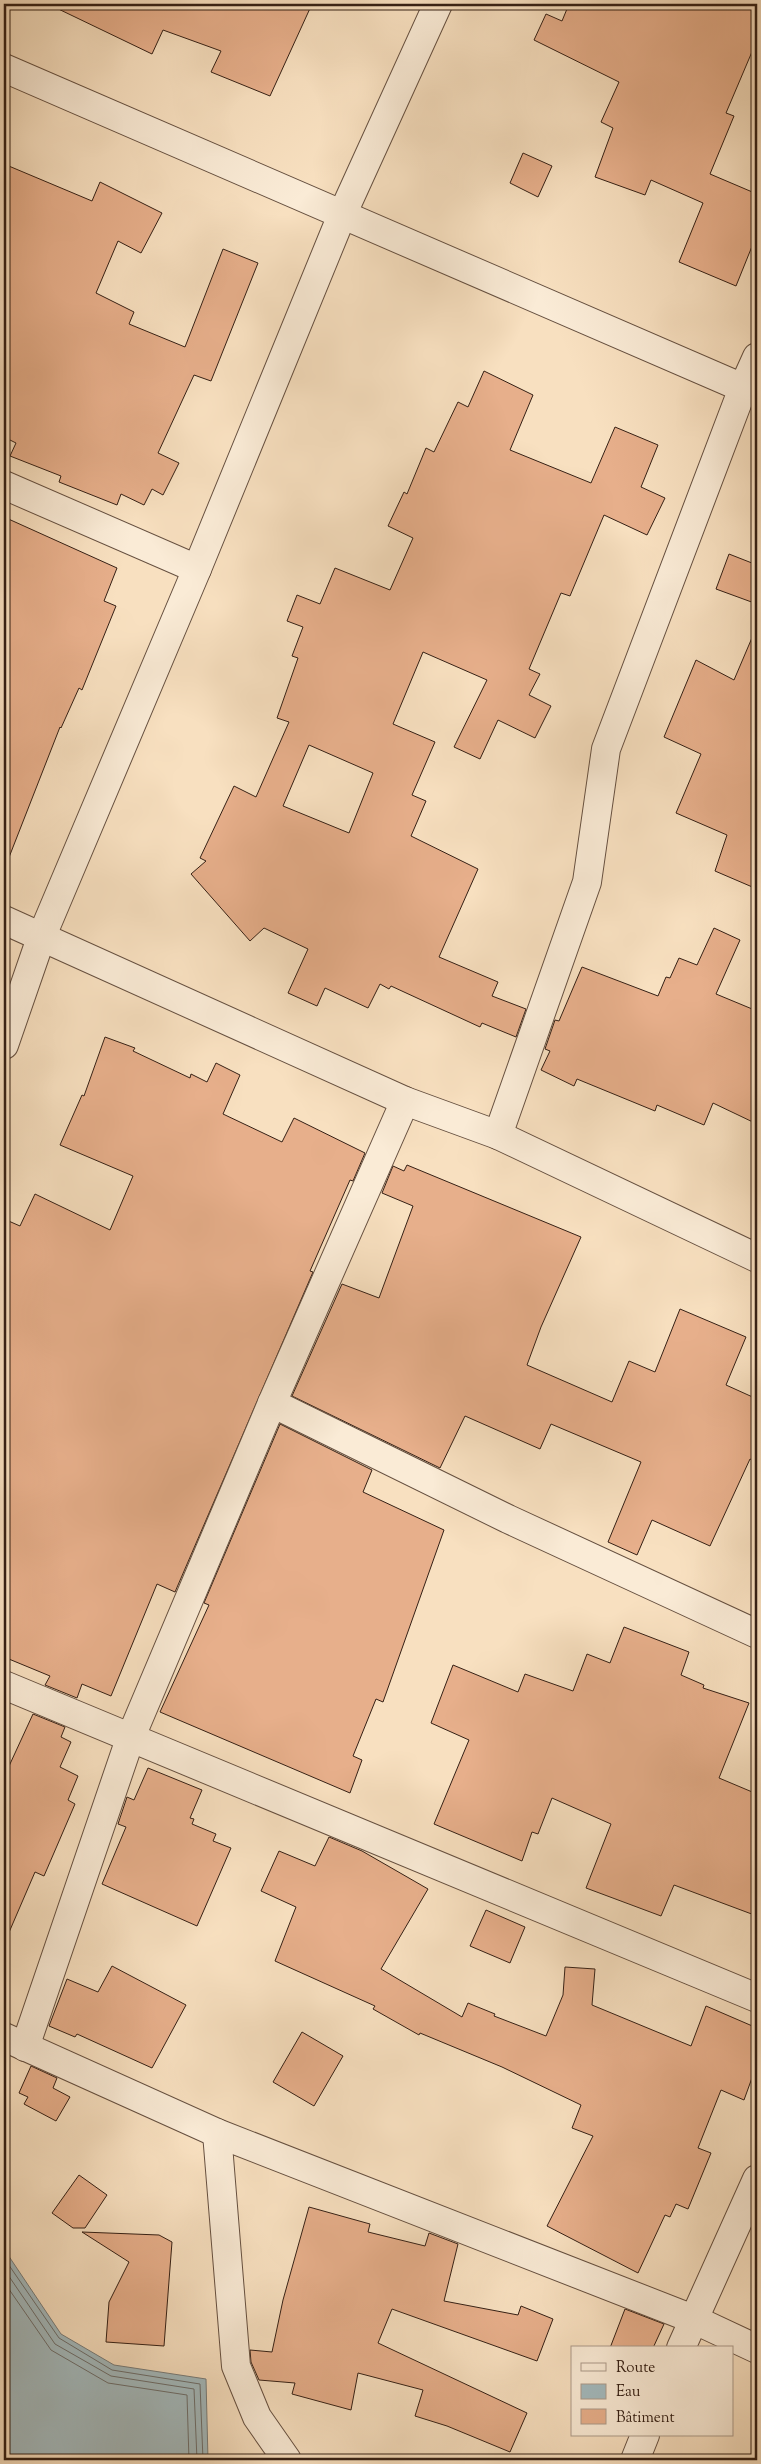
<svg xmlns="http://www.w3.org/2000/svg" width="761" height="2464" font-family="'Sorts Mill Goudy',serif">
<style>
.water{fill:#a3babe;stroke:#777c7a}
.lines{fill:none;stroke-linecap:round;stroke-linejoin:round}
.shore{stroke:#6c6d6a;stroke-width:1}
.building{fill:#e7af8b;stroke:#352015;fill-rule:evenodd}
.minor-casing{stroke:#665040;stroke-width:30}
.tertiary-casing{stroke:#665040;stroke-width:30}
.minor{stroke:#faebd6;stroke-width:28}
.tertiary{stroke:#faebd6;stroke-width:28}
</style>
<rect width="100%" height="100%" fill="#f8e0c0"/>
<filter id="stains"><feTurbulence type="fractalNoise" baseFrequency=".004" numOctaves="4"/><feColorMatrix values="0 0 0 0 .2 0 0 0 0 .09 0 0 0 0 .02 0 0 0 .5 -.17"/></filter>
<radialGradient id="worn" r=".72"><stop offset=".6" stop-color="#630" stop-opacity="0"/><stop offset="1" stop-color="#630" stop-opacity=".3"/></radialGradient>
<path class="water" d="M4 2249 61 2334 114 2365 206 2379 208 2460H4Z"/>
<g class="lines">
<g class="shore">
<path d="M4 2258 59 2338 112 2370 200 2384 203 2460"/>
<path d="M4 2269 55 2344 111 2376 194 2389 197 2460"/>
<path d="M4 2282 51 2350 108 2383 187 2395 189 2460"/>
</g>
</g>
<g class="building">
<path d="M48 4H312L270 96 211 72 221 51 163 30 152 54Z"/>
<path d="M569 4H739L757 11V40L726 113 734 116 710 174 757 194V234L736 286 679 262 703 203 651 180 645 195 595 177 613 128 601 122 619 82 534 40 546 14 562 21Z"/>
<path d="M523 153 552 166 538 197 510 183Z"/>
<path d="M4 164 92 201 100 182 162 213 141 253 118 241 96 293 134 312 129 324 185 347 223 249 258 263 211 381 194 375 158 453 179 463 163 495 152 489 144 505 121 494 117 505 59 482 61 476 10 456 16 443 4 437Z"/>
<path d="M484 371 533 395 510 450 591 483 615 427 658 445 641 487 665 498 647 535 604 515 570 596 561 593 529 669 540 674 529 695 551 706 535 738 498 720 480 759 454 747 487 680 423 652 393 724 435 742 412 795 426 801 411 836 478 869 439 957 498 982 492 996 526 1009 516 1037 482 1023 480 1027 391 986 389 989 380 984 368 1008 325 988 317 1006 288 993 308 949 264 928 250 941 191 874 206 861 200 858 234 786 256 797 289 722 277 718 298 658 292 656 303 627 287 621 297 595 320 604 335 568 390 590 413 538 388 526 404 492 407 494 426 448 434 452 458 402 468 407ZM309 745 373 773 349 833 283 806Z"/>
<path d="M4 517 117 568 104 601 116 606 82 690 79 688 61 728 60 727 6 865H4Z"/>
<path d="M729 554 757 565V604L716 589Z"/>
<path d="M757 626V889L715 871 727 835 676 813 701 754 664 737 696 660 734 680Z"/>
<path d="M714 928 740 940 716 994 757 1011V1124L713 1103 704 1125 657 1105 655 1111 577 1079 574 1086 541 1070 550 1051 545 1049 555 1020 559 1021 582 967 658 996 666 977 670 978 679 958 697 965Z"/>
<path d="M105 1037 135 1048 133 1051 190 1078 191 1074 207 1082 216 1063 240 1075 223 1114 282 1142 294 1118 365 1153 353 1181 350 1180 310 1271 313 1272 175 1592 157 1584 111 1696 82 1684 77 1698 45 1685 50 1676 4 1657V1219L20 1226 35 1194 110 1230 133 1176 60 1145 82 1095 84 1096Z"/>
<path d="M407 1165 581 1237 541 1327 527 1365 612 1402 629 1361 655 1372 680 1309 746 1337 726 1385 757 1399V1462L750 1459 710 1546 652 1520 637 1555 608 1542 641 1462 551 1424 540 1449 465 1416 440 1468 292 1396 342 1284 379 1298 413 1206 382 1193 393 1166 404 1171Z"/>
<path d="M280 1424 372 1470 363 1492 444 1530 383 1702 376 1699 353 1756 362 1760 350 1793 160 1712 209 1605 204 1603Z"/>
<path d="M624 1627 689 1652 681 1675 704 1685 703 1688 749 1703 719 1778 757 1794V1916L674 1885 661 1916 586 1888 611 1824 552 1798 538 1834 532 1832 522 1861 434 1824 469 1740 431 1723 453 1665 518 1692 525 1674 573 1691 587 1654 610 1663Z"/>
<path d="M33 1714 65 1727 61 1737 71 1742 60 1767 78 1776 68 1800 75 1804 44 1876 35 1872 4 1944V1777Z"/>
<path d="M148 1768 202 1790 190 1818 194 1819 192 1824 216 1834 213 1841 231 1848 197 1926 102 1884 126 1827 118 1824 127 1797 134 1800Z"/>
<path d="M329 1837 362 1851 428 1889 381 1969 462 2017 468 2003 495 2014 494 2016 546 2036 563 1995 565 1967 595 1969 592 2005 691 2046 706 2006 757 2028V2064L744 2100 721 2090 698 2148 711 2153 688 2209 676 2204 670 2217 665 2215 638 2273 547 2226 593 2136 572 2128 581 2105 502 2067 420 2033 419 2035 373 2009 375 2006 275 1961 296 1907 261 1891 279 1851 315 1866Z"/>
<path d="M486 1910 525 1927 510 1963 470 1946Z"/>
<path d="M112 1966 186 2005 152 2068 77 2034 75 2037 49 2026 67 1979 98 1992Z"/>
<path d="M302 2032 343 2056 314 2106 273 2082Z"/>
<path d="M31 2066 57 2078 53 2088 70 2097 56 2121 24 2104 28 2097 19 2093Z"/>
<path d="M79 2175 107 2195 85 2228H73L52 2213Z"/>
<path d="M309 2207 370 2224 368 2232 425 2246 429 2233 458 2244 444 2301 518 2315 521 2306 553 2319 537 2361 392 2309 378 2343 527 2413 510 2452 447 2426 415 2416 423 2390 358 2373 351 2410 292 2394 295 2383 259 2380 251 2362 250 2350 272 2352 283 2300Z"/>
<path d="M82 2232 159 2235 172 2242 164 2346 106 2342 109 2302 129 2262Z"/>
<path d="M625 2309 664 2324 653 2348H610Z"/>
</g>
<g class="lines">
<g class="minor-casing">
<g id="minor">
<path d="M4 68 743 388"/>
<path d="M4 485 197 569"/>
<path d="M4 1045 41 938 197 569 342 215 438 4"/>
<path d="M498 1135 587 882 606 749 743 388 757 357"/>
<path d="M272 1403 508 1519 757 1634"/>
<path d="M4 1685 757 1998"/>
<path d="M4 2037 217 2133 693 2319 757 2349"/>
<path d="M25 2047 130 1739 272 1403 405 1101"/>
<path d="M217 2133 236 2366 257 2417 287 2460"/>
<path d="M681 2348 757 2179"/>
<path d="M635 2460 645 2435"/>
</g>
</g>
<g class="tertiary-casing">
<path id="tertiary" d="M4 920 405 1101 498 1135 757 1258"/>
</g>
<use href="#minor" class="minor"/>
<use href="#tertiary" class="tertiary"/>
</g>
<rect width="761" height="2464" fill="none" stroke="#f8e0c0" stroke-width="20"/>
<rect x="5" y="5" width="751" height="2454" fill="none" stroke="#352015" stroke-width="2.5"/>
<rect x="10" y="10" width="741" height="2444" fill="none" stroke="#352015"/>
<rect x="571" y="2346" width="162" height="90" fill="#faebd6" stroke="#ab9a89"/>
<rect x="581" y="2363" width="25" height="8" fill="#faebd6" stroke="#ab9a89"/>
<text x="616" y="2372" font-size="15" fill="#352015">Route</text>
<rect x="581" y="2384" width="25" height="15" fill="#a3babe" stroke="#ab9a89"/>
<text x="616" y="2396" font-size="15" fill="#352015">Eau</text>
<rect x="581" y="2409" width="25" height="15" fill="#e7af8b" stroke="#ab9a89"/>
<text x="616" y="2422" font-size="15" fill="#352015">Bâtiment</text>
<rect width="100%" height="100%" filter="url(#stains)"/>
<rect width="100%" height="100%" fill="url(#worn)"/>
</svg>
